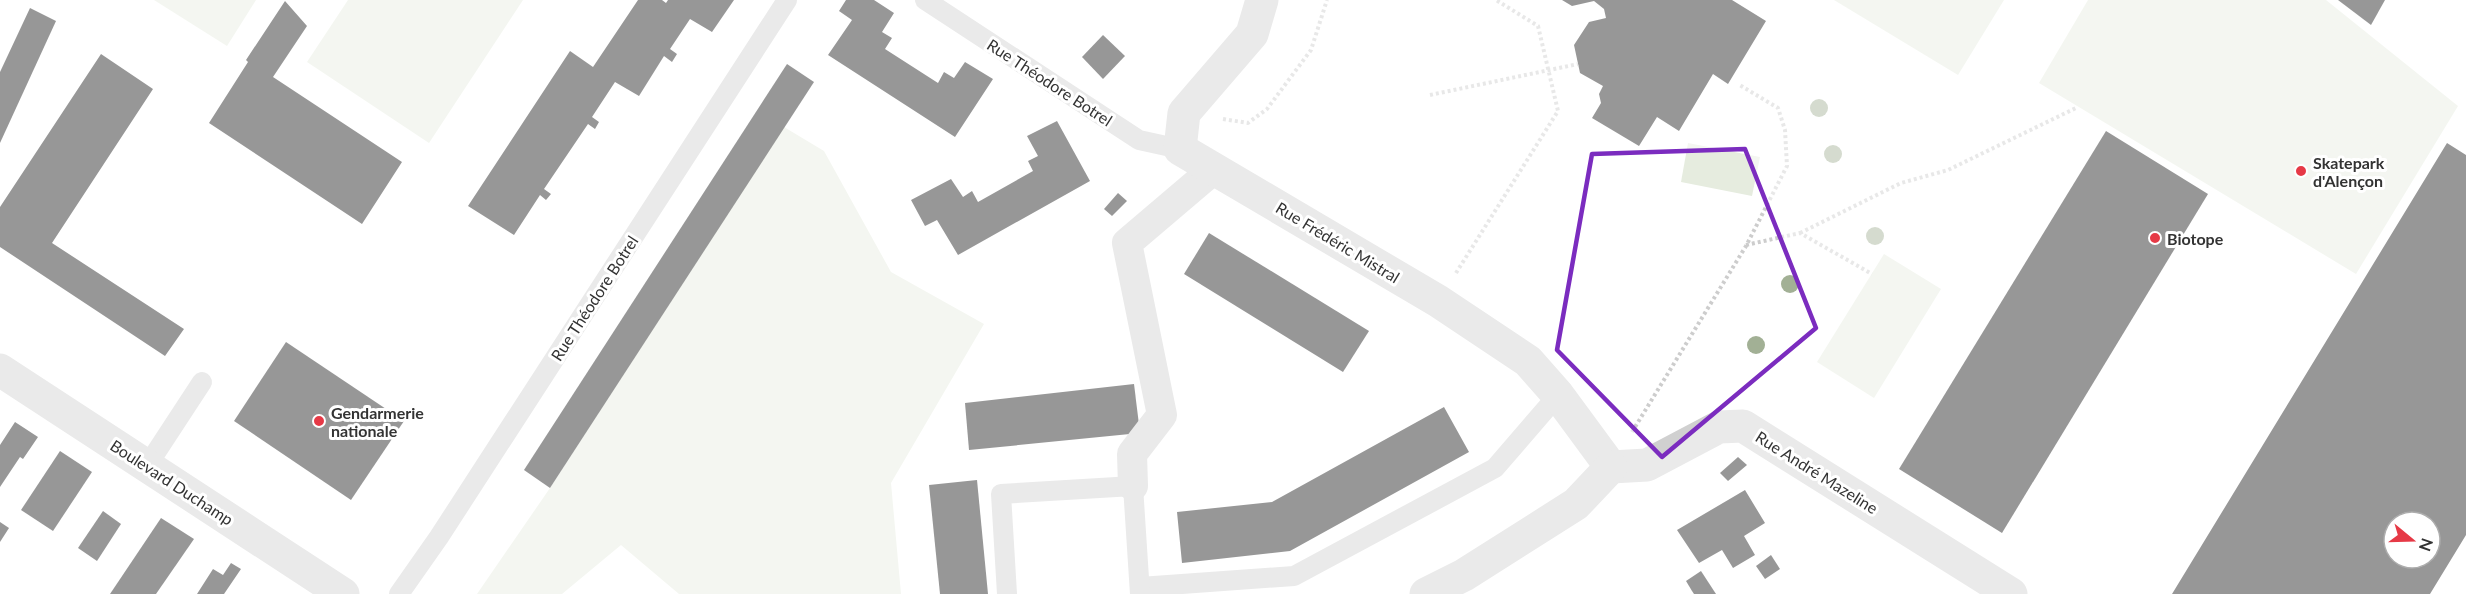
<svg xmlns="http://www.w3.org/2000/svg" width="2466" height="594" font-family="Lato,sans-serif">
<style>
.green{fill:#e6ecdf}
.building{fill:#1a1a1a;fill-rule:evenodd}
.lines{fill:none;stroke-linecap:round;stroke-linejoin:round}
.path{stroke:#cdcdcd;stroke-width:4;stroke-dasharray:3 3;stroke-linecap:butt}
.service{stroke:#d0d0d0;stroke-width:20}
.pedestrian{stroke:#d0d0d0;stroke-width:30}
.minor{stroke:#d0d0d0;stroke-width:33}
.tree{fill:#a2b095}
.marked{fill:none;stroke:#7b2cbf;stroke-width:4.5;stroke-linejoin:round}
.poi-dot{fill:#e63946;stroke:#fff;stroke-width:2}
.labels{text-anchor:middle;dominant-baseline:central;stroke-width:6;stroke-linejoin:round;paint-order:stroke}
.street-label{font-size:16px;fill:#333;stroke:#fff}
.poi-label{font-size:16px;font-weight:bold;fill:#333;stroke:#fff;text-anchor:start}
</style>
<rect width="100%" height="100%" fill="#fff"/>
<g class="green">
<path d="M154 0H256L227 46Z"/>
<path d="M348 0H523L429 143 307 62Z"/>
<path d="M1834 0H2004L1958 75Z"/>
<path d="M2088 0H2326L2458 106 2356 274 2039 83Z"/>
<path d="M784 127 824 151 891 272 984 324 891 483 901 594H679L621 545 562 594H477L550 488Z"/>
<path d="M1688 143 1760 157 1752 196 1681 182Z"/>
<path d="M1884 254 1941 289 1874 398 1817 362Z"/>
</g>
<g class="building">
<path d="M638 0H662L666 3 668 0H734L712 32 690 19 670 49 677 54 672 62 664 56 639 96 615 82 592 117 599 122 595 129 588 124 544 189 551 194 546 200 540 195 514 235 468 206 570 51 593 67Z"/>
<path d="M846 0H874L894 13 882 32 892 38 885 49 938 83 944 72 954 78 965 62 993 79 955 137 828 55 852 20 839 11Z"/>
<path d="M1562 0H1732L1766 21 1728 84 1713 74 1679 131 1657 117 1639 146 1592 118 1601 103 1599 94 1603 86 1580 73 1574 45 1589 22 1606 18 1604 9 1594 1 1572 6Z"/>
<path d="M2338 0H2385L2371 25Z"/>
<path d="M285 1 307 26 273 77 402 162 362 224 209 123 248 62 246 60Z"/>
<path d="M30 8 56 21 0 143V72Z"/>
<path d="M1103 35 1125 56 1103 79 1082 57Z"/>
<path d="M101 54 153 89 52 243 184 329 165 356 0 247V207Z"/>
<path d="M787 64 814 82 550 488 524 470Z"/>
<path d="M1057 121 1090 181 958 255 937 220 925 226 911 200 951 179 963 197 972 191 978 202 1033 171 1028 161 1038 156 1027 136Z"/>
<path d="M2106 131 2208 194 2002 533 1899 469Z"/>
<path d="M2447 143 2466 155V535L2430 594H2172ZM2394 522H2430V558H2394Z"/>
<path d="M1118 193 1127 201 1112 216 1104 209Z"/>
<path d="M1209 233 1369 331 1343 372 1184 274Z"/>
<path d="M286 342 404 421 351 500 234 421Z"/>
<path d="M1134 384 1140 433 969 450 965 403Z"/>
<path d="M1444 407 1469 452 1290 551 1182 563 1177 512 1272 502Z"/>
<path d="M15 422 38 437 23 459 20 457 0 487V445Z"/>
<path d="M60 451 92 472 53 531 21 510Z"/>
<path d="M1738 457 1747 465 1728 481 1720 473Z"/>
<path d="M977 480 988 594H940L929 485Z"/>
<path d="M1745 490 1765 523 1744 536 1755 555 1733 568 1722 550 1699 563 1677 530Z"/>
<path d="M103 511 121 524 97 561 78 548Z"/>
<path d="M161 518 194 539 156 594H110Z"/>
<path d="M0 522 9 528 0 542Z"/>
<path d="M1771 555 1780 569 1765 579 1756 566Z"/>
<path d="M231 563 241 569 224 594H197L213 569 223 575Z"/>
<path d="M1701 571 1716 594H1694L1692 591 1686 581Z"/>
</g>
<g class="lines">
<g class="path">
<path d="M1430 95 1578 64"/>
<path d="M1223 119 1248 123 1267 109 1311 50 1327 0"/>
<path d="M1800 233 1901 183 1948 170 2078 107"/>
<path d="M1746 245 1800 233 1872 274"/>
<path d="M1456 273 1558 111 1538 26 1496 0"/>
<path d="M1632 432 1746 246 1787 166 1785 130 1778 108 1738 84"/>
</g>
<g class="service">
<path d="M925 0 1139 140 1180 149"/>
<path d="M147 466 202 382"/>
<path d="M1140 587 1294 576 1495 468 1558 395"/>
<path d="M399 594 439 537 787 0"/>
<path d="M1007 594 1001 494 1133 486 1140 594"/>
</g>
<path class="pedestrian" d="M1133 486 1132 454 1162 415 1127 243 1214 169"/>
<g class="minor">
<path d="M1262 0 1252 34 1184 113 1180 149 1438 301 1528 361 1558 395 1611 467"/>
<path d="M0 370 343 594"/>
<path d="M1611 467 1647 465 1719 427 1743 426 2011 594"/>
<path d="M1426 594 1464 575 1576 504 1611 467"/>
</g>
</g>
<g class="tree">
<circle cx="1819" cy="108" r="9"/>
<circle cx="1833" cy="154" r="9"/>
<circle cx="1875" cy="236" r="9"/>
<circle cx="1790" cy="284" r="9"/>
<circle cx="1756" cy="345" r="9"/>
</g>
<path d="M0 0H2466V594H0ZM1745 149 1816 328 1662 457 1557 350 1592 154Z" fill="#fff" fill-opacity=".55" fill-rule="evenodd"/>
<path class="marked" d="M1745 149 1816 328 1662 457 1557 350 1592 154Z"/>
<g class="poi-dot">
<circle cx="2301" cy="171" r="6"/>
<circle cx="2155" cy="238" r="6"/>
<circle cx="319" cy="421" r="6"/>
</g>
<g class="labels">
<g class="street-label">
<text transform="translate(1050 82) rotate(33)">Rue Théodore Botrel</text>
<text transform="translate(1338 242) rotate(31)">Rue Frédéric Mistral</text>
<text transform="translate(594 298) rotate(-57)">Rue Théodore Botrel</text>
<text transform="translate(1817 472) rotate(32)">Rue André Mazeline</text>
<text transform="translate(172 482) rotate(33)">Boulevard Duchamp</text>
</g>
<g class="poi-label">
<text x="2313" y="162">Skatepark<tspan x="2313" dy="18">d'Alençon</tspan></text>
<text x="2167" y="238">Biotope</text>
<text x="331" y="412">Gendarmerie<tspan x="331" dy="18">nationale</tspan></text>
</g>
</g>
<g transform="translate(2412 540) rotate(109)"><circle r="28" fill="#ffffff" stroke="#adadad" stroke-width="1.5"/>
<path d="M0-4.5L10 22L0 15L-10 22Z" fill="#e63946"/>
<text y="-9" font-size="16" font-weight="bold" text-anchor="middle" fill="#333333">N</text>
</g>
</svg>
